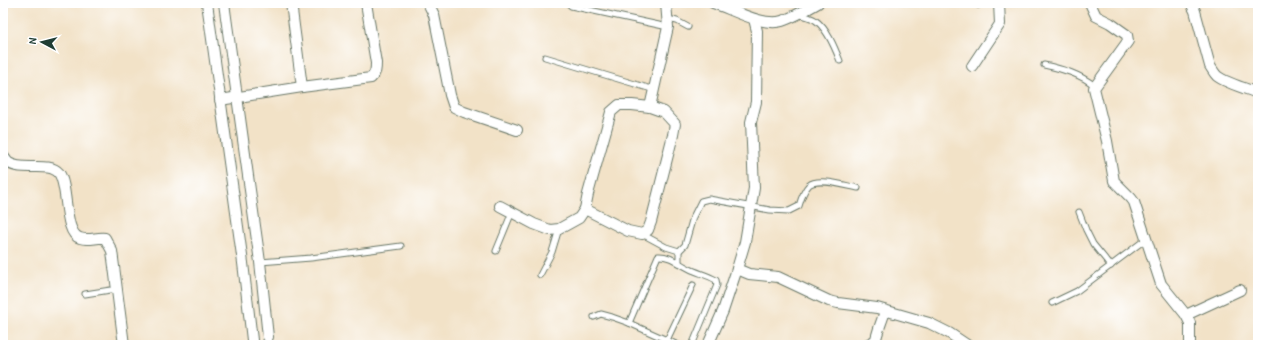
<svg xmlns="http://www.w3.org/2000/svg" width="1261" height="348" font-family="'Patrick Hand',sans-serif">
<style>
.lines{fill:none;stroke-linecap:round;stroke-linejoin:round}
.service-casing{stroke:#697767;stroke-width:7}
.minor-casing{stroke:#697767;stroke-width:12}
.service{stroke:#fff;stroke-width:5}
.minor{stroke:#fff;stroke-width:10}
</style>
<rect width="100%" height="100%" fill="#fff"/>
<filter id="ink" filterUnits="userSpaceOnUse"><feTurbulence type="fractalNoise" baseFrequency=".025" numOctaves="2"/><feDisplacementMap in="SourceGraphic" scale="8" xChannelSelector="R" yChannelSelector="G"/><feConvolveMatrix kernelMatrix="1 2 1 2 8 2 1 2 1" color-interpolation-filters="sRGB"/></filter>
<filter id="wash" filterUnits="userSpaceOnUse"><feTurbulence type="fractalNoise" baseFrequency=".012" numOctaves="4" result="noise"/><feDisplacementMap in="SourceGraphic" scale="16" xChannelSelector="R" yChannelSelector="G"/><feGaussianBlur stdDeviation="0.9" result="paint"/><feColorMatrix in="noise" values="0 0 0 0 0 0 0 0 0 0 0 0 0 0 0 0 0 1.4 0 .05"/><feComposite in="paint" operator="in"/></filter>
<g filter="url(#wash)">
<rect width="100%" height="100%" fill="#f2e2c7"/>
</g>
<g filter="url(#ink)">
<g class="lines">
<g class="service-casing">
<g id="service">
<path d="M568 3 571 6 580 8 668 27"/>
<path d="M978 5 982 3"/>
<path d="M799 14C804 16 810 17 815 20 827 28 835 48 840 61"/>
<path d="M667 19 677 21 688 27"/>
<path d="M545 57 655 90"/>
<path d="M1044 65C1063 69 1080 74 1095 86"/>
<path d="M1079 212 1086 230 1093 244 1111 266"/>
<path d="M642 234 666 247 679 251 685 245 693 217 701 201 709 199 770 210 789 211 799 206C801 199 804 190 809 185 818 177 847 186 858 188"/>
<path d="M496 251 512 212"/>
<path d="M260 262 311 258 401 246"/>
<path d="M679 263V251"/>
<path d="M540 275 552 252 559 229"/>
<path d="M85 294 117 289"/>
<path d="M1052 303 1077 291 1146 239"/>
<path d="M594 317 601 314 612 317 629 323 678 345"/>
<path d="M629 323 658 256C670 255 679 264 690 269 698 273 707 275 716 280L717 285 693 343 691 345"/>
<path d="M667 340 693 285"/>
<path d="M861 345 875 338"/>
</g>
</g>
<g class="minor-casing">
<g id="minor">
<path d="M207 3 243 263 252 340"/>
<path d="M224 3 260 262 268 337"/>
<path d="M291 3 302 87"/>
<path d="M428 3 434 15 450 95 454 107 464 112 517 130"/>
<path d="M713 3C732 9 763 27 782 21 794 17 806 10 818 3"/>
<path d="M1090 3 1096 16 1110 23 1127 35 1128 41 1094 88 1107 141 1114 181 1131 198 1134 202 1161 284 1186 315 1190 323V345"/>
<path d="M1191 3 1195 11 1210 66C1212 69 1214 73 1217 76 1226 83 1247 89 1258 93"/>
<path d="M972 66 1000 24 999 3"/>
<path d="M220 100 302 87 371 78C376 73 376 69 376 63L366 3"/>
<path d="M3 156C5 158 7 162 9 163 22 172 49 161 59 173 69 187 63 233 80 238 88 241 97 237 105 238L112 251 124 345"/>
<path d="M500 206 534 224 550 230 559 229 579 218 585 209 588 194 611 112 619 105H632L650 107 668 27 666 3"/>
<path d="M585 209 628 231 642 234 648 230 651 222 673 135 675 124 664 112 650 107"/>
<path d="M737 269 749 274 778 277 829 301 838 303 877 308 929 323 949 333 967 345"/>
<path d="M1186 315 1240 290"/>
<path d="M708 345 723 311 737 269 745 242 754 188 751 122 756 102 757 31 754 19"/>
<path d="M875 345C876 333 882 322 885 311"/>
</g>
</g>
<use href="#service" class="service"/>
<use href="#minor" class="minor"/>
</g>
</g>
<rect width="1261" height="348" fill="none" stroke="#fff" stroke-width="16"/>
<g transform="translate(42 42) rotate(277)" stroke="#ffffff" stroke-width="3" paint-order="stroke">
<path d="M0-3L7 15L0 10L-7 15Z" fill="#1f3d34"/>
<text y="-6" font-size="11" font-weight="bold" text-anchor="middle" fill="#1f3d34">N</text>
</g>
</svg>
